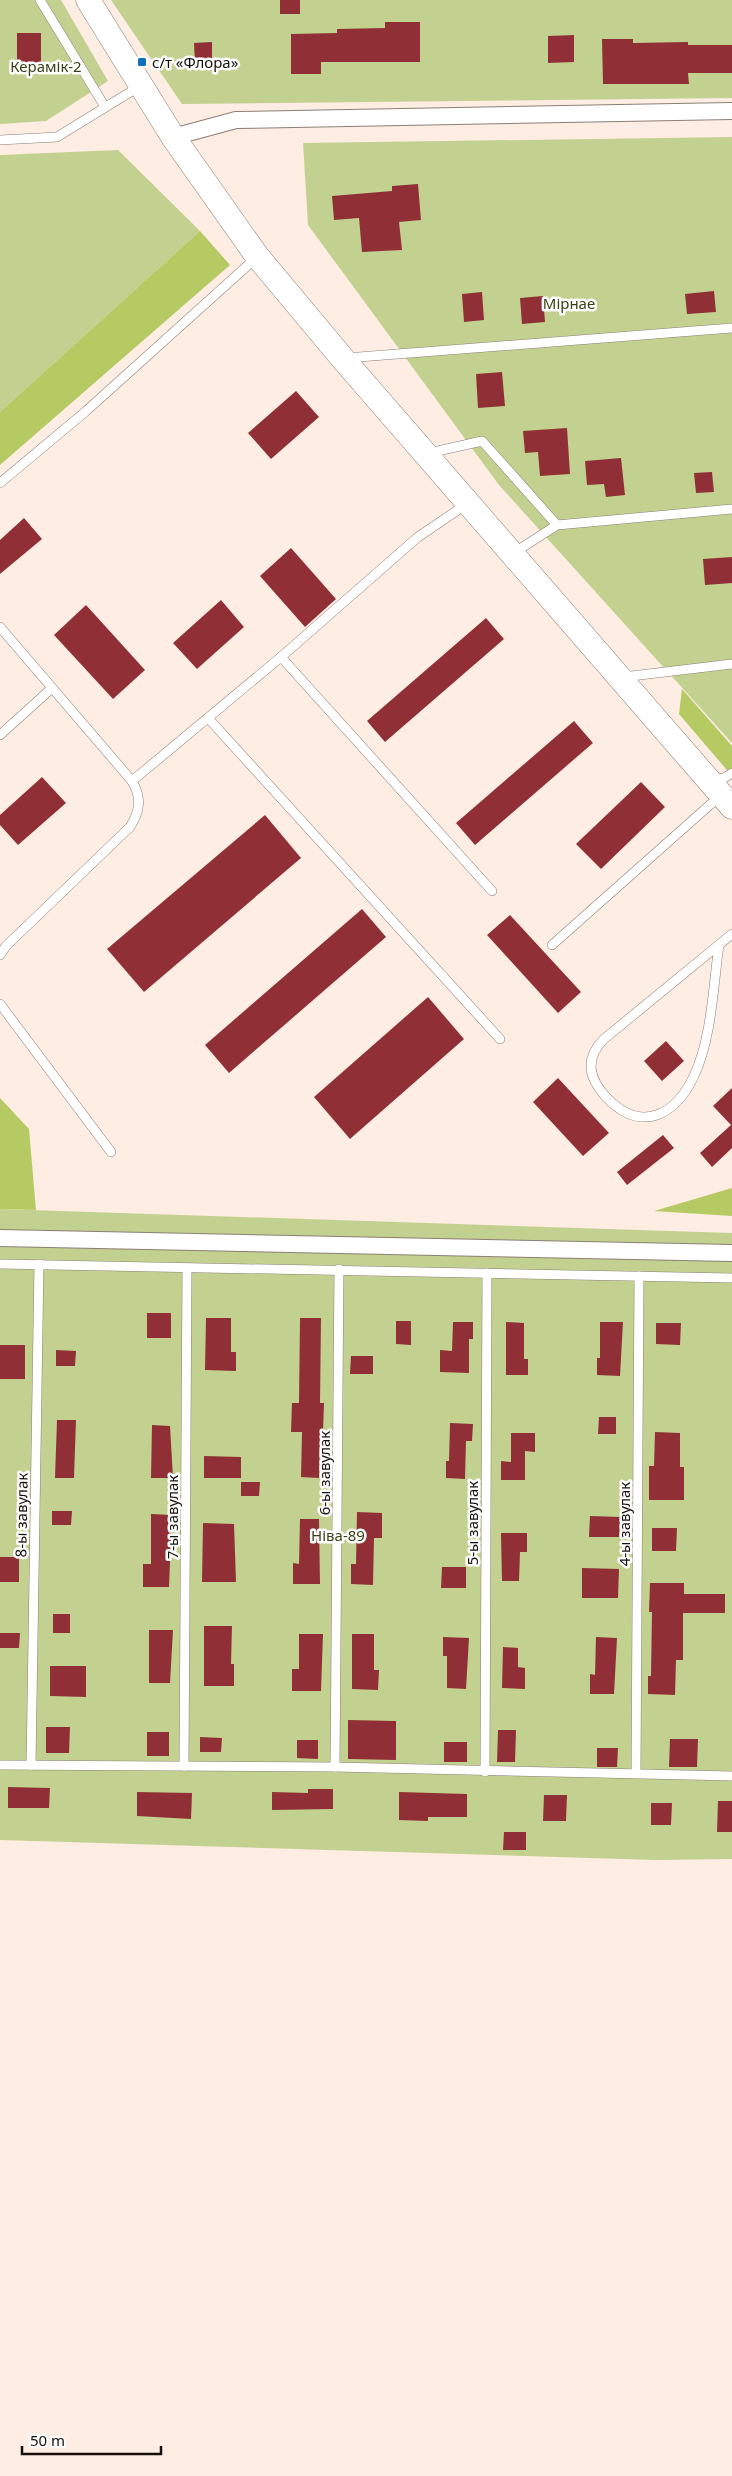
<svg xmlns="http://www.w3.org/2000/svg" width="732" height="2476" font-family="'Noto Sans',sans-serif">
<style>
.green{fill:#c3d190}
.forest{fill:#b6ca64}
.building{fill:#903036}
.lines{fill:none;stroke-linecap:round;stroke-linejoin:round}
.lane-casing{stroke:#8d7e74;stroke-width:10}
.street-casing{stroke:#8d7e74;stroke-width:18}
.secondary-casing{stroke:#8d7e74;stroke-width:25}
.lane{stroke:#fff;stroke-width:9}
.street{stroke:#fff;stroke-width:16}
.secondary{stroke:#fff;stroke-width:24}
.poi-dot{fill:#0c6fbb;stroke:#fefefe;stroke-width:2}
.labels{text-anchor:middle;dominant-baseline:central;stroke-width:5;stroke-linejoin:round;paint-order:stroke}
.poi-label{font-size:15px;fill:#16100d;stroke:#fefefe;text-anchor:start}
.park-label{font-size:15px;fill:#3a4117;stroke:#fefefe}
.street-label{font-size:15px;fill:#16100d;stroke:#fefefe}
</style>
<rect width="100%" height="100%" fill="#feede3"/>
<g class="green">
<path d="M0 0H61L108 81 46 121 0 124Z"/>
<path d="M111 0H732V98L182 104Z"/>
<path d="M732 137V743L499 485 308 225 303 143Z"/>
<path d="M118 150 200 231 0 412V155Z"/>
<path d="M0 1209 732 1233V1859L655 1860 0 1840Z"/>
</g>
<g class="forest">
<path d="M200 231 230 265 0 465V412Z"/>
<path d="M682 689 732 746V776L679 714Z"/>
<path d="M0 1098 29 1129 36 1210 0 1209Z"/>
<path d="M732 1188V1216L654 1211Z"/>
</g>
<g class="building">
<rect x="280" y="0" width="20" height="14"/>
<path d="M385 22H420V62H321V74H291V34L337 33V29L385 28Z"/>
<path d="M17 33H41V66L17 67Z"/>
<path d="M574 35V62L548 63V36Z"/>
<path d="M602 39H633V43L688 42V45H732V73H688L689 84H603Z"/>
<path d="M212 42V64H195L194 43Z"/>
<path d="M418 184 421 220 399 222 402 250 362 252 359 218 334 220 332 196 392 191V186Z"/>
<path d="M714 291 716 312 687 314 685 294Z"/>
<path d="M482 292 484 320 464 322 462 294Z"/>
<path d="M543 296 545 322 522 324 520 298Z"/>
<path d="M502 372 505 406 478 408 476 374Z"/>
<path d="M296 391 319 417 271 459 248 433Z"/>
<path d="M567 428 570 474 540 476 538 452 525 453 523 431Z"/>
<path d="M621 458 625 495 606 497 604 484 587 485 585 461Z"/>
<path d="M712 472 714 492 696 493 694 473Z"/>
<path d="M24 518 42 539 0 574V540Z"/>
<path d="M291 548 336 599 305 627 260 576Z"/>
<path d="M732 557V583L705 585 703 559Z"/>
<path d="M221 600 244 627 197 669 173 643Z"/>
<path d="M86 605 145 670 113 699 54 635Z"/>
<path d="M486 618 504 639 385 742 367 721Z"/>
<path d="M574 721 593 743 475 845 456 823Z"/>
<path d="M42 777 66 803 18 845 0 825V815Z"/>
<path d="M641 782 665 807 601 869 576 844Z"/>
<path d="M265 815 301 858 144 992 107 949Z"/>
<path d="M362 909 386 937 229 1073 205 1045Z"/>
<path d="M510 915 581 992 558 1013 487 935Z"/>
<path d="M428 997 464 1039 350 1139 314 1097Z"/>
<path d="M666 1041 684 1061 662 1081 644 1061Z"/>
<path d="M558 1078 609 1133 583 1156 533 1102Z"/>
<path d="M732 1088V1148L712 1167 700 1153 731 1125 713 1106Z"/>
<path d="M663 1135 674 1148 627 1185 617 1172Z"/>
<rect x="147" y="1313" width="24" height="25"/>
<path d="M206 1318H231V1352H236V1371L205 1370Z"/>
<path d="M300 1318H321L320 1403H324L323 1432H320L319 1478 301 1477 302 1432H291L292 1403H299Z"/>
<path d="M396 1321H411V1345L396 1344Z"/>
<path d="M453 1322H473V1339H469V1373L440 1372V1350L452 1351Z"/>
<path d="M506 1322 524 1323V1359H528V1375H506Z"/>
<path d="M600 1322H623L620 1376 597 1375V1358H600Z"/>
<path d="M656 1323H681L680 1345 656 1344Z"/>
<rect x="0" y="1345" width="25" height="34"/>
<path d="M56 1350 76 1351 75 1366H56Z"/>
<path d="M351 1356H373V1374H350Z"/>
<path d="M599 1417H616V1434H598Z"/>
<path d="M57 1420H76L74 1478H55Z"/>
<path d="M450 1423 473 1424 472 1441H466L465 1479 446 1478V1461H449Z"/>
<path d="M152 1425 170 1426 173 1478H151Z"/>
<path d="M655 1432 680 1433V1467H684V1500H649V1466H654Z"/>
<path d="M511 1433H535V1452L525 1451V1480H501V1461L511 1462Z"/>
<path d="M204 1456 241 1457V1478H204Z"/>
<path d="M241 1482H260L259 1496H241Z"/>
<path d="M52 1511H72L71 1525H52Z"/>
<path d="M357 1512 382 1513V1538H374L373 1585 351 1584V1564H356Z"/>
<path d="M151 1514 172 1515 169 1587H143V1564H151Z"/>
<path d="M590 1516 620 1517 619 1537H589Z"/>
<path d="M300 1519H319L320 1584H293V1563L299 1564Z"/>
<path d="M203 1523 234 1524 236 1582H202Z"/>
<path d="M652 1528H677L676 1551H652Z"/>
<path d="M501 1533H527V1552H520L519 1581H502Z"/>
<rect x="0" y="1557" width="19" height="25"/>
<path d="M442 1567H466V1588H441Z"/>
<path d="M582 1568 619 1569 618 1598H582Z"/>
<path d="M650 1583H684V1594H725V1613H683V1660H676L675 1695 648 1694V1676H651L652 1612H649Z"/>
<rect x="53" y="1614" width="17" height="19"/>
<path d="M204 1626H232L231 1664H234V1686H204Z"/>
<path d="M149 1630H173L170 1683H149Z"/>
<path d="M0 1633H20L19 1648H0Z"/>
<path d="M299 1634H323L321 1691H292V1669H299Z"/>
<path d="M352 1634H374V1670H379L378 1690 352 1689Z"/>
<path d="M443 1637 469 1638 466 1689 447 1688V1656H443Z"/>
<path d="M596 1637 617 1638 614 1694H590V1674L595 1675Z"/>
<path d="M503 1647 518 1648V1667L525 1668V1689L502 1688Z"/>
<path d="M50 1666H86V1697L50 1696Z"/>
<path d="M348 1720 396 1721V1760L348 1759Z"/>
<path d="M46 1727H70L69 1753H46Z"/>
<path d="M498 1730H516L515 1762H497Z"/>
<rect x="147" y="1732" width="22" height="24"/>
<path d="M200 1737 222 1738 221 1752H200Z"/>
<path d="M670 1739H698L697 1767H669Z"/>
<path d="M297 1740H318V1759L297 1758Z"/>
<rect x="444" y="1742" width="23" height="20"/>
<path d="M597 1748H618L617 1767H597Z"/>
<path d="M8 1787 50 1788 49 1808H8Z"/>
<path d="M308 1789H333V1809L272 1810V1792L308 1793Z"/>
<path d="M137 1792 192 1793 191 1819 137 1816Z"/>
<path d="M399 1792 467 1794V1817H428V1821L399 1820Z"/>
<path d="M544 1795H567L566 1821H543Z"/>
<path d="M718 1801H732V1832H717Z"/>
<path d="M651 1803H672L671 1825H651Z"/>
<path d="M504 1832H526V1850H503Z"/>
</g>
<g class="lines">
<g class="lane-casing">
<g id="lane">
<path d="M40 0 105 107"/>
<path d="M0 140 57 137 140 86"/>
<path d="M346 358 732 328"/>
<path d="M429 453 482 441 557 525"/>
<path d="M0 483 85 412 257 257"/>
<path d="M512 554 557 525 732 509"/>
<path d="M0 627 132 781 281 657 418 537 468 503"/>
<path d="M281 657 492 891"/>
<path d="M623 677 732 664"/>
<path d="M208 718 500 1039"/>
<path d="M0 735 52 688"/>
<path d="M712 780 724 778 732 773"/>
<path d="M552 945 721 795"/>
<path d="M719 945C713 987 712 1037 694 1076 675 1116 641 1133 607 1098 589 1079 584 1059 604 1039L732 934"/>
<path d="M0 955 6 946 130 827C140 811 142 798 132 781"/>
<path d="M0 1004 111 1152"/>
<path d="M0 1264 732 1278"/>
<path d="M0 1765 335 1767 732 1776"/>
<path d="M31 1765 39 1264"/>
<path d="M184 1766 187 1269"/>
<path d="M335 1767 339 1269"/>
<path d="M485 1772 487 1273"/>
<path d="M636 1773 639 1276"/>
</g>
</g>
<g class="street-casing">
<g id="street">
<path d="M173 137 236 120 732 111"/>
<path d="M0 1238 732 1253"/>
</g>
</g>
<g class="secondary-casing">
<path id="secondary" d="M88 0 173 137 257 256 343 359 732 807"/>
</g>
<use href="#lane" class="lane"/>
<use href="#street" class="street"/>
<use href="#secondary" class="secondary"/>
</g>
<rect class="poi-dot" x="137" y="57" width="10" height="10" rx="2.5"/>
<g class="labels">
<g class="poi-label">
<text x="152" y="62">с/т «Флора»</text>
</g>
<g class="park-label">
<text x="46" y="66">Керамік-2</text>
<text x="569" y="303">Мірнае</text>
<text x="338" y="1535">Ніва-89</text>
</g>
<g class="street-label">
<text transform="translate(324 1473) rotate(-90)">6-ы завулак</text>
<text transform="translate(21 1515) rotate(-89)">8-ы завулак</text>
<text transform="translate(172 1517) rotate(-90)">7-ы завулак</text>
<text transform="translate(472 1523) rotate(-90)">5-ы завулак</text>
<text transform="translate(624 1524) rotate(-90)">4-ы завулак</text>
</g>
</g>
<path d="M22 2446v8h139v-8" fill="none" stroke="#16100d" stroke-width="2.5"/>
<text x="30" y="2446" font-size="15" fill="#16100d" stroke="#fefefe" stroke-width="4" paint-order="stroke">50 m</text>
</svg>
